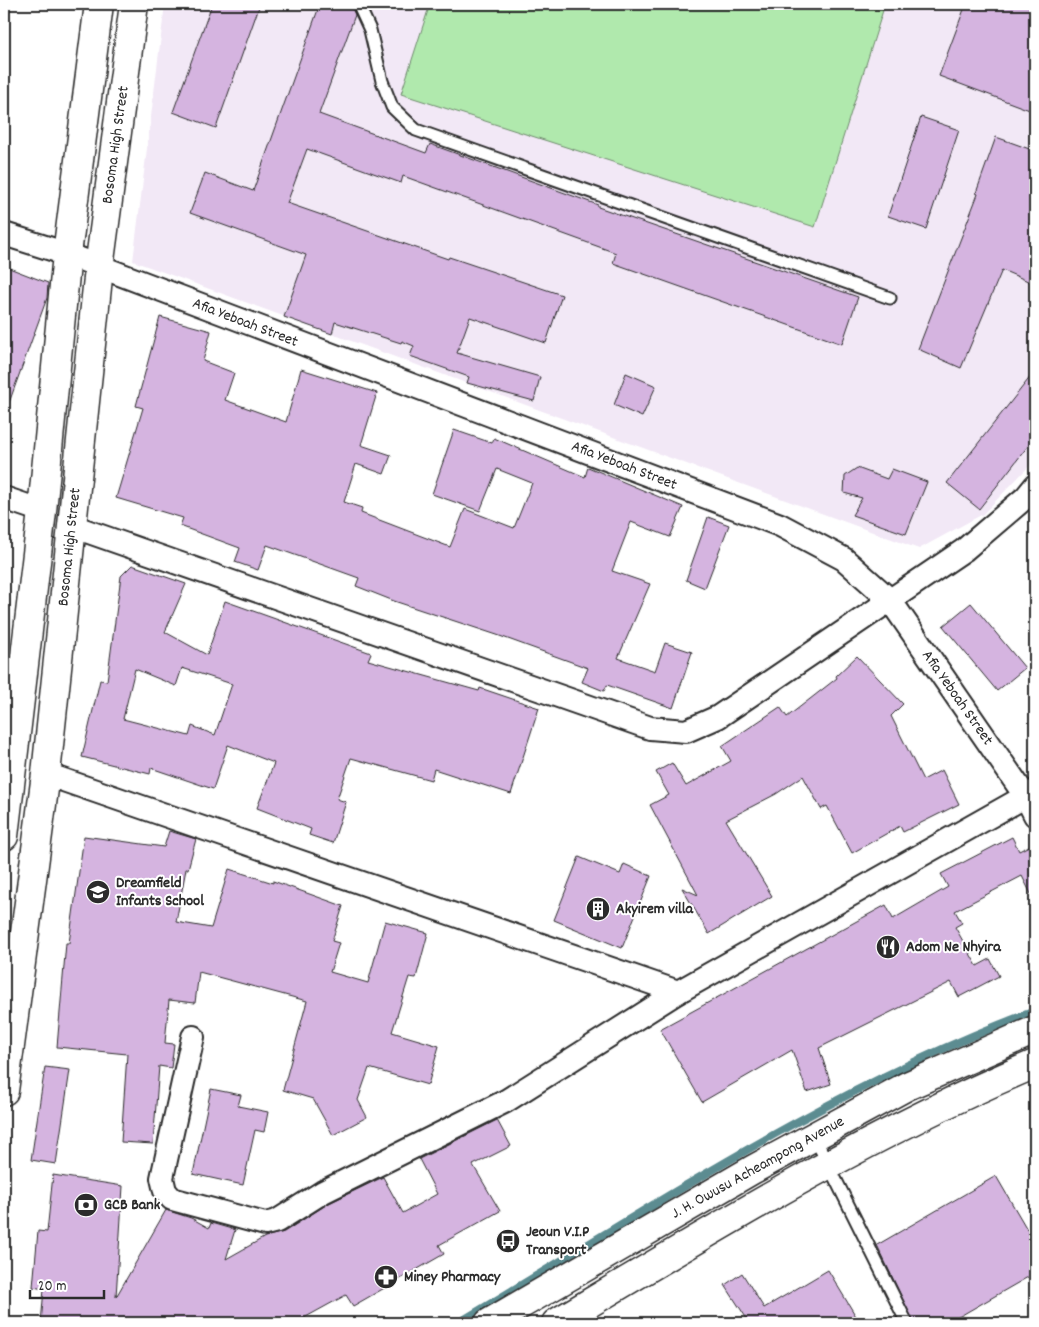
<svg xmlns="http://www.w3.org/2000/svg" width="1039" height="1327" font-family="Dekko,sans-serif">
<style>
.built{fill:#f2e8f6}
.green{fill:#b0e9ad;stroke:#6e8a6c}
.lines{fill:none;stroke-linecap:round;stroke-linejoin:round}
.stream{stroke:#5c8c91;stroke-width:8}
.building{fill:#d5b4e0;stroke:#2b2b2b;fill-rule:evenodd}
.lane-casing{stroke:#2b2b2b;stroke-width:15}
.street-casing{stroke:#2b2b2b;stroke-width:26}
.secondary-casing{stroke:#2b2b2b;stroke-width:31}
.lane{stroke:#fff;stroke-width:11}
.street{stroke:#fff;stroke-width:22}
.secondary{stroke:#fff;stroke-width:28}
.labels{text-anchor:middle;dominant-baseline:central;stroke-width:4;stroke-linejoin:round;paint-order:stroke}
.street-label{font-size:16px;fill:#2b2b2b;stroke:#fff}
.poi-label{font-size:16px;font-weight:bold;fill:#2b2b2b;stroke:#fff;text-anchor:start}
</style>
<rect width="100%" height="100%" fill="#fff"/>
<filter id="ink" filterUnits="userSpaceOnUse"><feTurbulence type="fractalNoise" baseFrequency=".02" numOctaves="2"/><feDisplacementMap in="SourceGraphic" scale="10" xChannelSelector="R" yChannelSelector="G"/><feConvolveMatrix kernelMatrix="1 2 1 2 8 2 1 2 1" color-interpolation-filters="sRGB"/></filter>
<g filter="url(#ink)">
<path class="built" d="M165 4H1035V460L983 514 919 549 133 261Z"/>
<path class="green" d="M430 4H885L815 227 401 94Z"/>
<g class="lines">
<path class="stream" d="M458 1323C643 1213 832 1086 1035 1011"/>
</g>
<g class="building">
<path d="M212 4H260L216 128 173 112Z"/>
<path d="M320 4H347L351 5 355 15 319 114 426 153 430 144 598 205V207L858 297 842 344 613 263 616 253 403 176 401 183 307 149 287 203 448 259 449 257 562 295 546 343 470 317 457 353 540 377 534 401 467 383 469 377 410 356 414 346 402 341 401 343 335 322 332 334 284 317 306 255 190 213 205 173 253 191Z"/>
<path d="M966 4H1035V112L939 76Z"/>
<path d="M921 117 959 130 926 229 888 216Z"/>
<path d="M996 137 1035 151V284L1002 270 961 368 918 349 978 194 976 193Z"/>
<path d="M4 266 48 283 47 298 6 411H4Z"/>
<path d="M160 317 211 331 203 361 234 373 225 400 286 422 301 369 377 393 361 445 391 455 384 474 356 464 344 502 362 508 361 513 450 547 465 509 514 528 532 483 497 469 480 511 432 494 454 430 492 443 494 438 585 477 588 467 683 507 670 537 631 522 612 571 650 584 618 658 655 671 665 643 692 652 673 708 607 685 604 691 582 682 588 668 497 635 394 601 356 586 359 578 267 545 258 570 235 562 240 548 180 526 183 518 116 498 143 408 136 406Z"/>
<path d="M1035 371V437L979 509 947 483Z"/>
<path d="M626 373 656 386 642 417 614 405Z"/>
<path d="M857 468 887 479 892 469 927 482 906 534 852 515 862 498 844 493 845 476Z"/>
<path d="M708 517 729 525 705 588 686 580Z"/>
<path d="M132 565 186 584 165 632 207 655 225 601 371 653 368 660 479 691 480 688 539 708 511 794 434 769 431 780 351 758 337 799 346 802 333 843 309 835 311 829 257 808 274 763 228 745 213 789 151 768 150 774 82 757 100 680 107 681 121 576ZM182 668 232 684 215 735 192 726 189 736 123 719 135 669 176 686Z"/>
<path d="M971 603 1025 668 997 691 943 626Z"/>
<path d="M857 656 903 704 891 716 923 780 942 770 959 804 903 832 900 826 852 853 827 806 821 809 803 776 776 794 726 820 772 896 709 934 682 888 698 895 650 805 669 795 656 772 672 763 686 786 731 761 722 746 780 707 787 717 837 678 836 676Z"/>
<path d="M169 831 196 839 188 869H186L176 922 211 928 229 869 273 883V881L343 906 332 941 339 943 330 972 368 983 385 921 428 933 416 978 409 977 392 1032 439 1046 428 1085 369 1068 358 1100 367 1117 333 1135 313 1099 283 1090 307 1001 199 972 195 1003 169 1000 165 1043 174 1044 171 1068 159 1066 153 1144 121 1142 127 1054 57 1047 66 943H69L84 836 164 847Z"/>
<path d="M1012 837 1019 851 1035 843V902L1022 876 955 911 962 923 955 927 977 966 990 959 999 976 959 997 951 982 819 1048 831 1084 807 1092 792 1050 702 1102 660 1029 886 905 893 919 948 887 941 874Z"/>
<path d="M579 857 620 874 624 864 651 876 622 948 554 920Z"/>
<path d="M45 1067 70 1070 56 1164 31 1160Z"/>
<path d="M211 1089 241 1095 238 1106 268 1112 264 1132 255 1130 243 1185 193 1174Z"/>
<path d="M497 1120 511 1146 473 1165 500 1211 439 1245 444 1254 353 1306 346 1295 295 1323H41L44 1289 33 1287 38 1231 47 1232 53 1175 123 1186 116 1297 166 1210 191 1218 209 1228 211 1223 235 1230 226 1259 265 1237 284 1232 329 1203 383 1177 403 1213 437 1194 419 1159Z"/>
<path d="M996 1176 1035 1243V1273L948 1323H914L877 1245Z"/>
<path d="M828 1270 860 1323H739L747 1319 725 1285 742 1273 764 1308Z"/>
</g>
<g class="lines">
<g class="lane-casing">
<g id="lane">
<path d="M358 4 370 30 382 81 392 107 416 130 890 298"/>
<path d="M814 1136 907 1323"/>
</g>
</g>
<g class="street-casing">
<g id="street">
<path d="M4 234 67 254 780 525 844 559 890 600 1026 797 1035 815"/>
<path d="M4 498 42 511"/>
<path d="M72 526 650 728 686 731 718 717 964 550 1026 497 1035 486"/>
<path d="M46 774 678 992"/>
<path d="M193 1037 162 1178 165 1191 172 1199 265 1224 277 1221 323 1192 506 1101 678 992 1035 791"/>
</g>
</g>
<g class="secondary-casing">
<g id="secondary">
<path d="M4 836 42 511 67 254 99 4"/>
<path d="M4 1091 46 774 99 268 134 4"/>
<path d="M489 1323 752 1170 907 1086 1035 1030"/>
<path d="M556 1323C712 1230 868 1134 1035 1064"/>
</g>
</g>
<use href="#lane" class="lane"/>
<use href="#street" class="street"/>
<use href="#secondary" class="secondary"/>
</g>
</g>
<defs>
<g id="school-disc" transform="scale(1.25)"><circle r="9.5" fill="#2b2b2b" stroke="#fff"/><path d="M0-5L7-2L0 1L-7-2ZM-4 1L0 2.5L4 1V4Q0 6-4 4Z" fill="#fff"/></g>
<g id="building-disc" transform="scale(1.25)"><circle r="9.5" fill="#2b2b2b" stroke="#fff"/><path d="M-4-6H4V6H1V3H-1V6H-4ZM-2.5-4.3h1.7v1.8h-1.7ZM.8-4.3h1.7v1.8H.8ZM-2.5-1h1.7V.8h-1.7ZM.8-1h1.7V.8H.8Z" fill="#fff"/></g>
<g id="restaurant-disc" transform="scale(1.25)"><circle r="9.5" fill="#2b2b2b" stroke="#fff"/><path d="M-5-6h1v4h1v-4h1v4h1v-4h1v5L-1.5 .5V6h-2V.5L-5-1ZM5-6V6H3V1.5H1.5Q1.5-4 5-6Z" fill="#fff"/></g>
<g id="bank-disc" transform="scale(1.25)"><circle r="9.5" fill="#2b2b2b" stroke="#fff"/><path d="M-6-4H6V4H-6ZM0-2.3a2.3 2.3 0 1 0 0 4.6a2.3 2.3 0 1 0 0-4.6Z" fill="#fff"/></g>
<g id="bus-disc" transform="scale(1.25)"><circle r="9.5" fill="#2b2b2b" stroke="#fff"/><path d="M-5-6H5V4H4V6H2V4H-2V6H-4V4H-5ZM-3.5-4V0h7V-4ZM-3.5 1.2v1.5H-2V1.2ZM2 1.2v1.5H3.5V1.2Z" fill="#fff"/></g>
<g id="pharmacy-disc" transform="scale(1.25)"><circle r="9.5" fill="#2b2b2b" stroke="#fff"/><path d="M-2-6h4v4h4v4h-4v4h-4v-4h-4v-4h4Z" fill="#fff"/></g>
</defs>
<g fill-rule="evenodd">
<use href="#school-disc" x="98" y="892"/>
<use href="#building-disc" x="598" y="909"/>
<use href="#restaurant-disc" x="888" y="947"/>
<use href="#bank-disc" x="86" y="1205"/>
<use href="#bus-disc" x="508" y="1241"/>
<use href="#pharmacy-disc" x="386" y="1277"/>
</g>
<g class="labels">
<g class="street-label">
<text transform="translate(116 145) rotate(-82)">Bosoma High Street</text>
<text transform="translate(245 323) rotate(21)">Afia Yeboah Street</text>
<text transform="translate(624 466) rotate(21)">Afia Yeboah Street</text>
<text transform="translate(70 547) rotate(-84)">Bosoma High Street</text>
<text transform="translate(957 698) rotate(55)">Afia Yeboah Street</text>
<text transform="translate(758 1168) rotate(-29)">J. H. Owusu Acheampong Avenue</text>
</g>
<g class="poi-label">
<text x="116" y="883">Dreamfield<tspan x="116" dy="18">Infants School</tspan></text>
<text x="616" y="909">Akyirem villa</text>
<text x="906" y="947">Adom Ne Nhyira</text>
<text x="104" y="1205">GCB Bank</text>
<text x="526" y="1232">Jeoun V.I.P<tspan x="526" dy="18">Transport</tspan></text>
<text x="404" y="1277">Miney Pharmacy</text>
</g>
</g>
<rect width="1039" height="1327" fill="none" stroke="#fff" stroke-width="20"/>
<rect x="10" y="10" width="1019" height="1307" fill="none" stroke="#2b2b2b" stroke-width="2" filter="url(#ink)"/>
<path d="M30 1290v8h74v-8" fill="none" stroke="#2b2b2b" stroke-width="2.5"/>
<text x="38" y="1290" font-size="15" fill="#2b2b2b" stroke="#ffffff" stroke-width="4" paint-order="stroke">20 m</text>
</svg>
